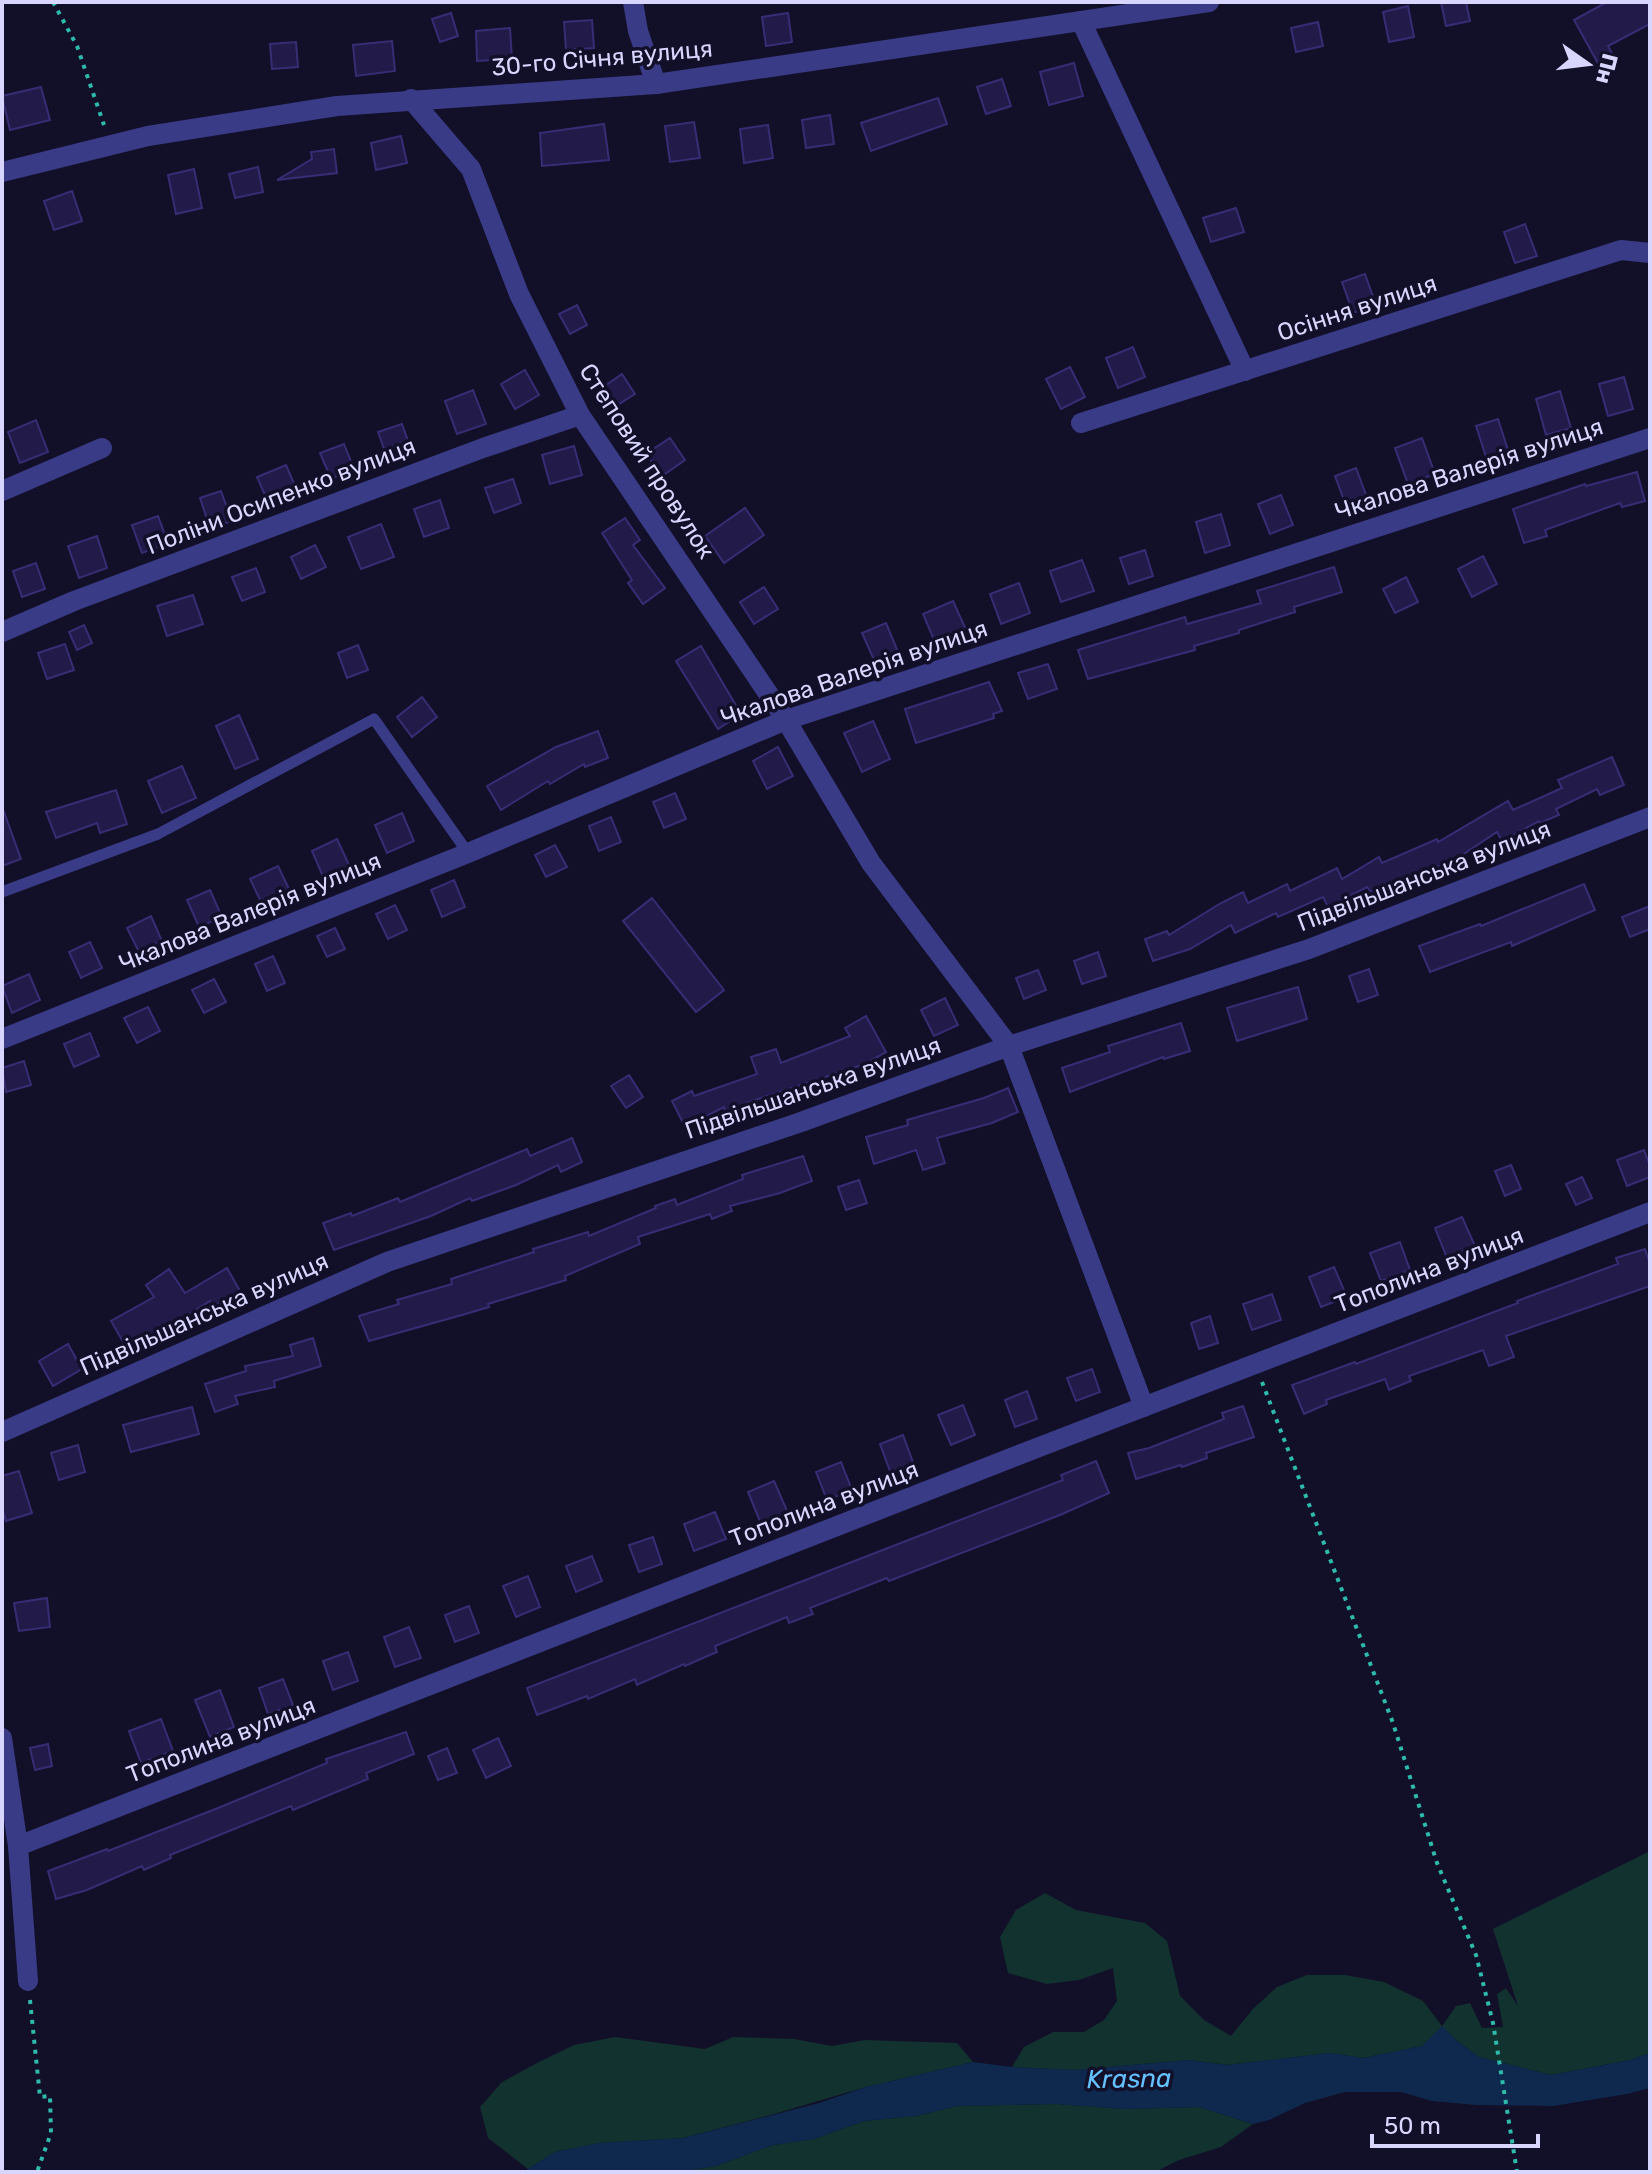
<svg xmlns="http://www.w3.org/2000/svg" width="1652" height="2174" font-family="Rubik,sans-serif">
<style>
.green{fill:#12322f}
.water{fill:#0e294d}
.building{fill:#221b49;stroke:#372d75;stroke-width:2}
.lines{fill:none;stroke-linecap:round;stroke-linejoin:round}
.path{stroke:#2ebbab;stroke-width:4;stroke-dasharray:4 6;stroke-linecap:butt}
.service{stroke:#3a3b87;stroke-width:11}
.minor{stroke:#3a3b87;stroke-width:20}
.labels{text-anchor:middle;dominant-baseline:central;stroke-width:7;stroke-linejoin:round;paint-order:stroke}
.street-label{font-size:24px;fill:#d8d6ff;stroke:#120f28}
.water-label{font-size:26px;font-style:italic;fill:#64c0ff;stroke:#120f28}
</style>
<rect width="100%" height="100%" fill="#120f28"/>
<g class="green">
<path d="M1650 1851V2053L1630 2060 1551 2075 1479 2057 1457 2041 1442 2027 1422 2046 1363 2058 1330 2053 1227 2065 1189 2060 1074 2070 1012 2067 1024 2047 1053 2032H1084L1104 2020 1117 2001 1113 1968 1079 1980 1047 1984 1008 1973 1000 1937 1016 1910 1045 1893 1076 1910 1145 1923 1167 1941 1180 1996 1204 2020 1231 2036 1253 2009 1277 1987 1307 1975H1345L1384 1982 1423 2001 1442 2026 1456 2006 1470 2003 1482 2028 1503 2027 1497 1994 1506 1988 1518 2006 1493 1929Z"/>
<path d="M615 2037 705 2049 733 2037 794 2039 832 2046 865 2040 957 2043 973 2062 866 2087 774 2114 683 2138 599 2143 555 2152 528 2169 488 2138 480 2107 502 2082 537 2063 574 2045Z"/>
<path d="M1057 2104 1124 2109 1199 2107 1253 2124 1221 2147 1179 2160 1155 2172H678L716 2166 773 2145 814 2139 864 2121 916 2116 957 2106Z"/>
</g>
<path class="water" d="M1442 2026 1457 2041 1479 2057 1551 2075 1630 2060 1650 2053V2088L1627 2094 1553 2106 1476 2105 1432 2101 1401 2092H1345L1305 2103 1269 2120 1253 2124 1199 2107 1124 2109 1057 2104 957 2106 916 2116 864 2121 814 2139 773 2145 716 2166 678 2172H523L555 2152 599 2143 683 2138 819 2103 866 2087 973 2062 1012 2067 1074 2070 1189 2060 1227 2065 1330 2053 1363 2058 1422 2046Z"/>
<g class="building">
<path d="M1441 2H1466L1470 21 1446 26Z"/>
<path d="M1607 2H1650V24L1608 46 1616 61 1601 69 1574 20Z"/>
<path d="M1408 6 1414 37 1389 42 1383 12Z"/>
<path d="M451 13 458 36 440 42 432 19Z"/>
<path d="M788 13 792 42 766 46 762 17Z"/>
<path d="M592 20 594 48 566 50 564 22Z"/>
<path d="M1318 22 1323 46 1296 52 1291 28Z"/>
<path d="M510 28 512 59 477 61 476 31Z"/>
<path d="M392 41 395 71 356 76 353 45Z"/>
<path d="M296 42 298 67 272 69 270 44Z"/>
<path d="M1074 63 1083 96 1049 105 1040 72Z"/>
<path d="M1002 79 1011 106 986 114 977 87Z"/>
<path d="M41 87 50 120 10 130 2 96Z"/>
<path d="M938 98 947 124 871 151 861 123Z"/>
<path d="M830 115 834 144 806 148 802 120Z"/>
<path d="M694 122 700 158 670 162 665 126Z"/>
<path d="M604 124 609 160 542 166 540 133Z"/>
<path d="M768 125 773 158 744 163 740 129Z"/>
<path d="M401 136 407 163 376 170 371 143Z"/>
<path d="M334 149 337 173 277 180 312 159 311 152Z"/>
<path d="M258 167 263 192 235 198 229 174Z"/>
<path d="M194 169 202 208 176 214 168 175Z"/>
<path d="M72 191 82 221 54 230 44 201Z"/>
<path d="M1236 208 1244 232 1211 242 1203 218Z"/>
<path d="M1525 224 1537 256 1515 263 1504 232Z"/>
<path d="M1365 274 1376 305 1353 313 1342 282Z"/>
<path d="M577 305 587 325 570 334 559 314Z"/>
<path d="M1133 347 1145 377 1118 388 1106 358Z"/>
<path d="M1070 367 1085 397 1061 409 1046 379Z"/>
<path d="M525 370 539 395 515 409 501 384Z"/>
<path d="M622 374 635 394 611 409 599 390Z"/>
<path d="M1624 377 1633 409 1608 416 1599 384Z"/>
<path d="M473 390 486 424 457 434 445 401Z"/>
<path d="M1560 391 1571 428 1546 435 1536 399Z"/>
<path d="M1498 419 1508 450 1486 457 1476 426Z"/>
<path d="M36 420 48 452 20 463 8 432Z"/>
<path d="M402 424 412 452 388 460 378 432Z"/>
<path d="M670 438 685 460 662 476 646 454Z"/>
<path d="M1422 438 1435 474 1408 484 1395 448Z"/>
<path d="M344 444 354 469 331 479 320 453Z"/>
<path d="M574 446 582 475 550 484 542 455Z"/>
<path d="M286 465 299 495 270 507 257 477Z"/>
<path d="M1356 468 1368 500 1347 508 1335 476Z"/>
<path d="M1637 472 1645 501 1622 507 1620 503 1545 530 1547 536 1524 543 1513 509 1585 484 1586 486Z"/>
<path d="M513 479 521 503 494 513 485 488Z"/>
<path d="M221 491 232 521 210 528 200 498Z"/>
<path d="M1281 495 1293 525 1270 534 1258 504Z"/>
<path d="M440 500 449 528 424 537 414 509Z"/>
<path d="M745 508 764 535 724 563 705 536Z"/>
<path d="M1221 514 1230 545 1205 553 1196 522Z"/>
<path d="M158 516 168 543 142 553 132 525Z"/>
<path d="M625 518 640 540 633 545 665 588 643 604 628 583 632 580 602 533Z"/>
<path d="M381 524 394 557 361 569 348 537Z"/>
<path d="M97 536 107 568 79 578 68 546Z"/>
<path d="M315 545 326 567 301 579 291 557Z"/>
<path d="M1145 550 1153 576 1129 584 1120 558Z"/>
<path d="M1483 556 1497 584 1472 597 1458 569Z"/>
<path d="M1082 560 1094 591 1061 602 1050 571Z"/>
<path d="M36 563 45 589 22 597 13 571Z"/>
<path d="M1334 567 1342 592 1294 607 1295 612 1239 630V633L1194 646 1195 650 1088 679 1078 650 1185 617 1187 624 1261 603 1257 591Z"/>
<path d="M256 568 265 592 242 601 232 577Z"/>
<path d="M1406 577 1418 602 1395 613 1383 589Z"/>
<path d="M1019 583 1030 613 1001 624 990 594Z"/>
<path d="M764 587 778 609 754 624 740 602Z"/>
<path d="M193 595 203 624 167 636 157 606Z"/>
<path d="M953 601 968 634 937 647 923 614Z"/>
<path d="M886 623 901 659 878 669 862 633Z"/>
<path d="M84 625 92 643 77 650 69 632Z"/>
<path d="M65 644 74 670 47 679 38 653Z"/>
<path d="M358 645 368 670 347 678 338 653Z"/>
<path d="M701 646 741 714 718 729 676 661Z"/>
<path d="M1048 664 1057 689 1028 699 1018 673Z"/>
<path d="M989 682 1002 711 993 714 994 718 916 743 905 709Z"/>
<path d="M422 697 437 717 412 737 397 717Z"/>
<path d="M239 715 258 759 235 769 216 726Z"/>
<path d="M873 721 890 759 862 772 844 733Z"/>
<path d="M598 731 608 758 585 767 584 764 550 784 548 781 501 810 487 786 556 747Z"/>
<path d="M778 747 793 776 767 789 753 761Z"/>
<path d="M1612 757 1624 785 1600 795 1597 789 1556 809 1559 815 1540 823 1539 821 1502 841 1497 832 1456 859 1390 886 1388 882 1371 892 1367 887 1328 907 1323 897 1278 917 1276 913 1235 933 1231 925 1190 949 1153 961 1145 939 1167 931 1169 935 1221 903 1243 892 1248 903 1287 884 1290 891 1337 868 1342 879 1379 857 1382 863 1437 839 1438 842 1508 801 1513 810 1562 788 1558 780Z"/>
<path d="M182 766 196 798 162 813 148 781Z"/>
<path d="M116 790 127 824 100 833 97 823 56 838 46 812Z"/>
<path d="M675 793 686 819 664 828 653 802Z"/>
<path d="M4 812 21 859 2 866V813Z"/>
<path d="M402 813 414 841 387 853 375 825Z"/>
<path d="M611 817 621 842 599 851 589 826Z"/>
<path d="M337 839 350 867 324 879 312 851Z"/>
<path d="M555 845 567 867 546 877 535 855Z"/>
<path d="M278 866 290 891 262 904 250 879Z"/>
<path d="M454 880 465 907 442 917 431 890Z"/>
<path d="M1584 884 1595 910 1512 946 1511 942 1430 972 1419 946 1480 924 1481 926Z"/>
<path d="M210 890 222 917 199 927 187 900Z"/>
<path d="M652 898 724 990 696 1012 623 921Z"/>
<path d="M395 905 407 930 388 939 376 914Z"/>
<path d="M1650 906V929L1630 937 1622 917Z"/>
<path d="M151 916 162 941 139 952 127 928Z"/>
<path d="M335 928 345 949 327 957 317 936Z"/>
<path d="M90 942 102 968 81 978 69 952Z"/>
<path d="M1098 952 1106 976 1082 984 1074 961Z"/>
<path d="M273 956 285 983 267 991 255 964Z"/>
<path d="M1369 969 1378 995 1358 1002 1349 976Z"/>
<path d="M1038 970 1046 990 1024 999 1016 978Z"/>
<path d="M29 974 40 1000 12 1013 2 986Z"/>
<path d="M214 979 226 1002 204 1013 192 990Z"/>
<path d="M1298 987 1307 1019 1237 1041 1227 1008Z"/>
<path d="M945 998 958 1025 934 1036 921 1010Z"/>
<path d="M148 1007 160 1031 137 1043 124 1018Z"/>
<path d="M866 1016 886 1052 865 1064 746 1103 747 1105 726 1113 724 1107 685 1127 672 1101 692 1091 694 1096 757 1074 751 1057 776 1049 781 1063 850 1036 845 1028Z"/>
<path d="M1181 1023 1190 1051 1164 1059 1163 1057 1070 1092 1062 1068 1110 1052 1108 1046Z"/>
<path d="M90 1033 99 1056 74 1067 64 1044Z"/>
<path d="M24 1061 31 1085 6 1092 2 1068Z"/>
<path d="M629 1075 643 1097 626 1108 611 1086Z"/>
<path d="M1008 1088 1018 1112 992 1123 937 1138 945 1163 923 1170 916 1150 874 1164 866 1137 908 1125 907 1120 984 1098Z"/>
<path d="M572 1138 582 1162 561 1172 558 1165 516 1185 472 1201 470 1198 431 1216 334 1250 323 1223 351 1213 352 1216 398 1198 400 1202 527 1149 530 1156Z"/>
<path d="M1644 1150 1650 1166V1177L1627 1186 1617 1160Z"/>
<path d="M803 1156 812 1181 780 1193 730 1206 732 1211 712 1219 710 1214 638 1237 640 1244 565 1276 566 1280 488 1304 489 1307 462 1315 369 1341 359 1316 399 1304 397 1300 452 1284 451 1279 534 1252 533 1249 588 1232 589 1236 656 1208 655 1206 675 1199 677 1205 743 1179 742 1175Z"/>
<path d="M1511 1165 1521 1189 1505 1196 1495 1171Z"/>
<path d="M1582 1177 1592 1198 1576 1205 1566 1184Z"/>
<path d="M859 1180 867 1203 846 1210 838 1187Z"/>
<path d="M1462 1217 1475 1246 1447 1258 1435 1228Z"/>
<path d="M1400 1242 1410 1270 1381 1281 1370 1253Z"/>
<path d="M1645 1249 1650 1264V1286L1506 1336 1514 1357 1489 1366 1483 1350 1409 1376 1411 1381 1389 1390 1385 1379 1326 1400 1327 1404 1304 1414 1292 1385 1355 1362 1356 1364 1518 1303 1517 1301 1618 1264 1616 1258Z"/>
<path d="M1334 1267 1347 1297 1321 1307 1309 1277Z"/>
<path d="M227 1268 240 1291 213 1307 210 1301 129 1352 111 1321 154 1297 146 1285 169 1269 185 1293Z"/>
<path d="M1272 1294 1281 1320 1252 1330 1243 1304Z"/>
<path d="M1210 1316 1218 1343 1199 1349 1191 1323Z"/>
<path d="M313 1338 321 1366 274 1381 275 1387 235 1396 238 1404 215 1412 205 1384 246 1371 245 1366 293 1356 290 1345Z"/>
<path d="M68 1344 82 1369 53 1386 39 1361Z"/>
<path d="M1092 1369 1100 1392 1076 1401 1067 1378Z"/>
<path d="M1027 1391 1037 1419 1015 1427 1005 1400Z"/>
<path d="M963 1405 975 1435 951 1445 938 1415Z"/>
<path d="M1243 1406 1254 1437 1206 1453 1207 1458 1182 1467 1181 1465 1136 1479 1128 1453 1149 1448 1224 1419 1222 1413Z"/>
<path d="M192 1407 199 1434 131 1452 123 1425Z"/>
<path d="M903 1435 914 1465 891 1474 880 1444Z"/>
<path d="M78 1445 85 1472 59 1480 51 1453Z"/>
<path d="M1096 1461 1109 1493 1060 1515 889 1581 887 1578 810 1608 813 1614 789 1623 787 1617 715 1646 717 1652 685 1666 684 1664 637 1685 635 1679 588 1699 587 1696 537 1715 527 1688 1063 1480 1061 1475Z"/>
<path d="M841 1462 852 1490 827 1500 816 1472Z"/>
<path d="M19 1471 32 1513 6 1521 2 1508V1476Z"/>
<path d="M774 1481 788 1513 761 1524 748 1492Z"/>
<path d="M715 1512 726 1539 694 1551 684 1524Z"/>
<path d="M653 1537 662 1564 639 1572 629 1545Z"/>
<path d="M592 1556 602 1581 576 1592 566 1566Z"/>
<path d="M528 1576 540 1607 516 1617 503 1586Z"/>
<path d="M47 1598 50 1627 19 1631 14 1603Z"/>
<path d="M469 1606 479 1633 455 1642 445 1615Z"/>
<path d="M409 1627 421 1658 395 1667 384 1637Z"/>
<path d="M348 1652 358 1681 333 1690 323 1661Z"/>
<path d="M283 1679 293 1705 268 1714 259 1688Z"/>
<path d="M220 1690 234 1727 210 1737 195 1700Z"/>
<path d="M161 1719 173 1751 141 1763 129 1731Z"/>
<path d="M406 1732 414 1754 366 1773 368 1779 293 1810 291 1806 170 1855 171 1858 144 1870 142 1866 87 1890 56 1899 48 1871 107 1849 108 1851 218 1808 327 1763 326 1759Z"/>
<path d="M498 1738 511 1766 486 1778 473 1750Z"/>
<path d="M48 1744 52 1766 35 1770 30 1748Z"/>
<path d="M447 1748 457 1773 438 1780 428 1756Z"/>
</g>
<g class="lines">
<g class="path">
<path d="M53 2 77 46 104 125"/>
<path d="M1262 1382 1393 1723 1437 1863 1476 1955 1493 2023 1517 2172"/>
<path d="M30 2000 40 2097 50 2096 51 2133 37 2172"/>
</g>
<path class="service" d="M2 892 158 834 374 719 468 853"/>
<g class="minor">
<path d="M633 2 638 31 656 84"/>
<path d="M1081 21 1245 371"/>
<path d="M411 99 471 169 519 294 580 415 786 720 871 863 1009 1046 1144 1407"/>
<path d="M2 172 148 136 337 106 656 84 1209 2"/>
<path d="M1081 423 1621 250 1650 253"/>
<path d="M2 491 102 448"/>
<path d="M2 632 74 601 483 448 580 415"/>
<path d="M2 1039 468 853 786 720 1650 438"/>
<path d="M2 1432 387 1262 801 1122 1009 1046 1309 949 1650 817"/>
<path d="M2 1738 18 1846 28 1981"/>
<path d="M18 1846 1047 1444 1650 1212"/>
</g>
</g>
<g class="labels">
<g class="street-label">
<text transform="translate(602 58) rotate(-5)">30-го Січня вулиця</text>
<text transform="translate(1357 308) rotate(-18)">Осіння вулиця</text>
<text transform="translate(647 461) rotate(57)">Степовий провулок</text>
<text transform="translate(1469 469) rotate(-18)">Чкалова Валерія вулиця</text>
<text transform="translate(281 496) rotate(-21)">Поліни Осипенко вулиця</text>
<text transform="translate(854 673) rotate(-19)">Чкалова Валерія вулиця</text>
<text transform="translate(1424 876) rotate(-21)">Підвільшанська вулиця</text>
<text transform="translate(250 912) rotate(-22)">Чкалова Валерія вулиця</text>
<text transform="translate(813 1088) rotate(-19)">Підвільшанська вулиця</text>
<text transform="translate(1429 1270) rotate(-21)">Тополина вулиця</text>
<text transform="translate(204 1314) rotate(-24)">Підвільшанська вулиця</text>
<text transform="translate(824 1504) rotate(-21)">Тополина вулиця</text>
<text transform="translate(221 1740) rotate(-21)">Тополина вулиця</text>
</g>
<g class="water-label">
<text transform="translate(1129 2079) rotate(-1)">Krasna</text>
</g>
</g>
<rect width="1652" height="2174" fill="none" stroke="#d8d6ff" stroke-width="8"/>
<g transform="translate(1588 64) rotate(104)" stroke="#120f28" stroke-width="6" paint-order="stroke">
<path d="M0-6L14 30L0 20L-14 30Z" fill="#d8d6ff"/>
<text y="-12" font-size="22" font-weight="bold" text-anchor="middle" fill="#d8d6ff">Пн</text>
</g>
<path d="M1372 2134v12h166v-12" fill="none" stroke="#d8d6ff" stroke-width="4"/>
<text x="1384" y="2134" font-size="24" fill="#d8d6ff" stroke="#120f28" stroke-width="6" paint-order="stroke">50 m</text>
</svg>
